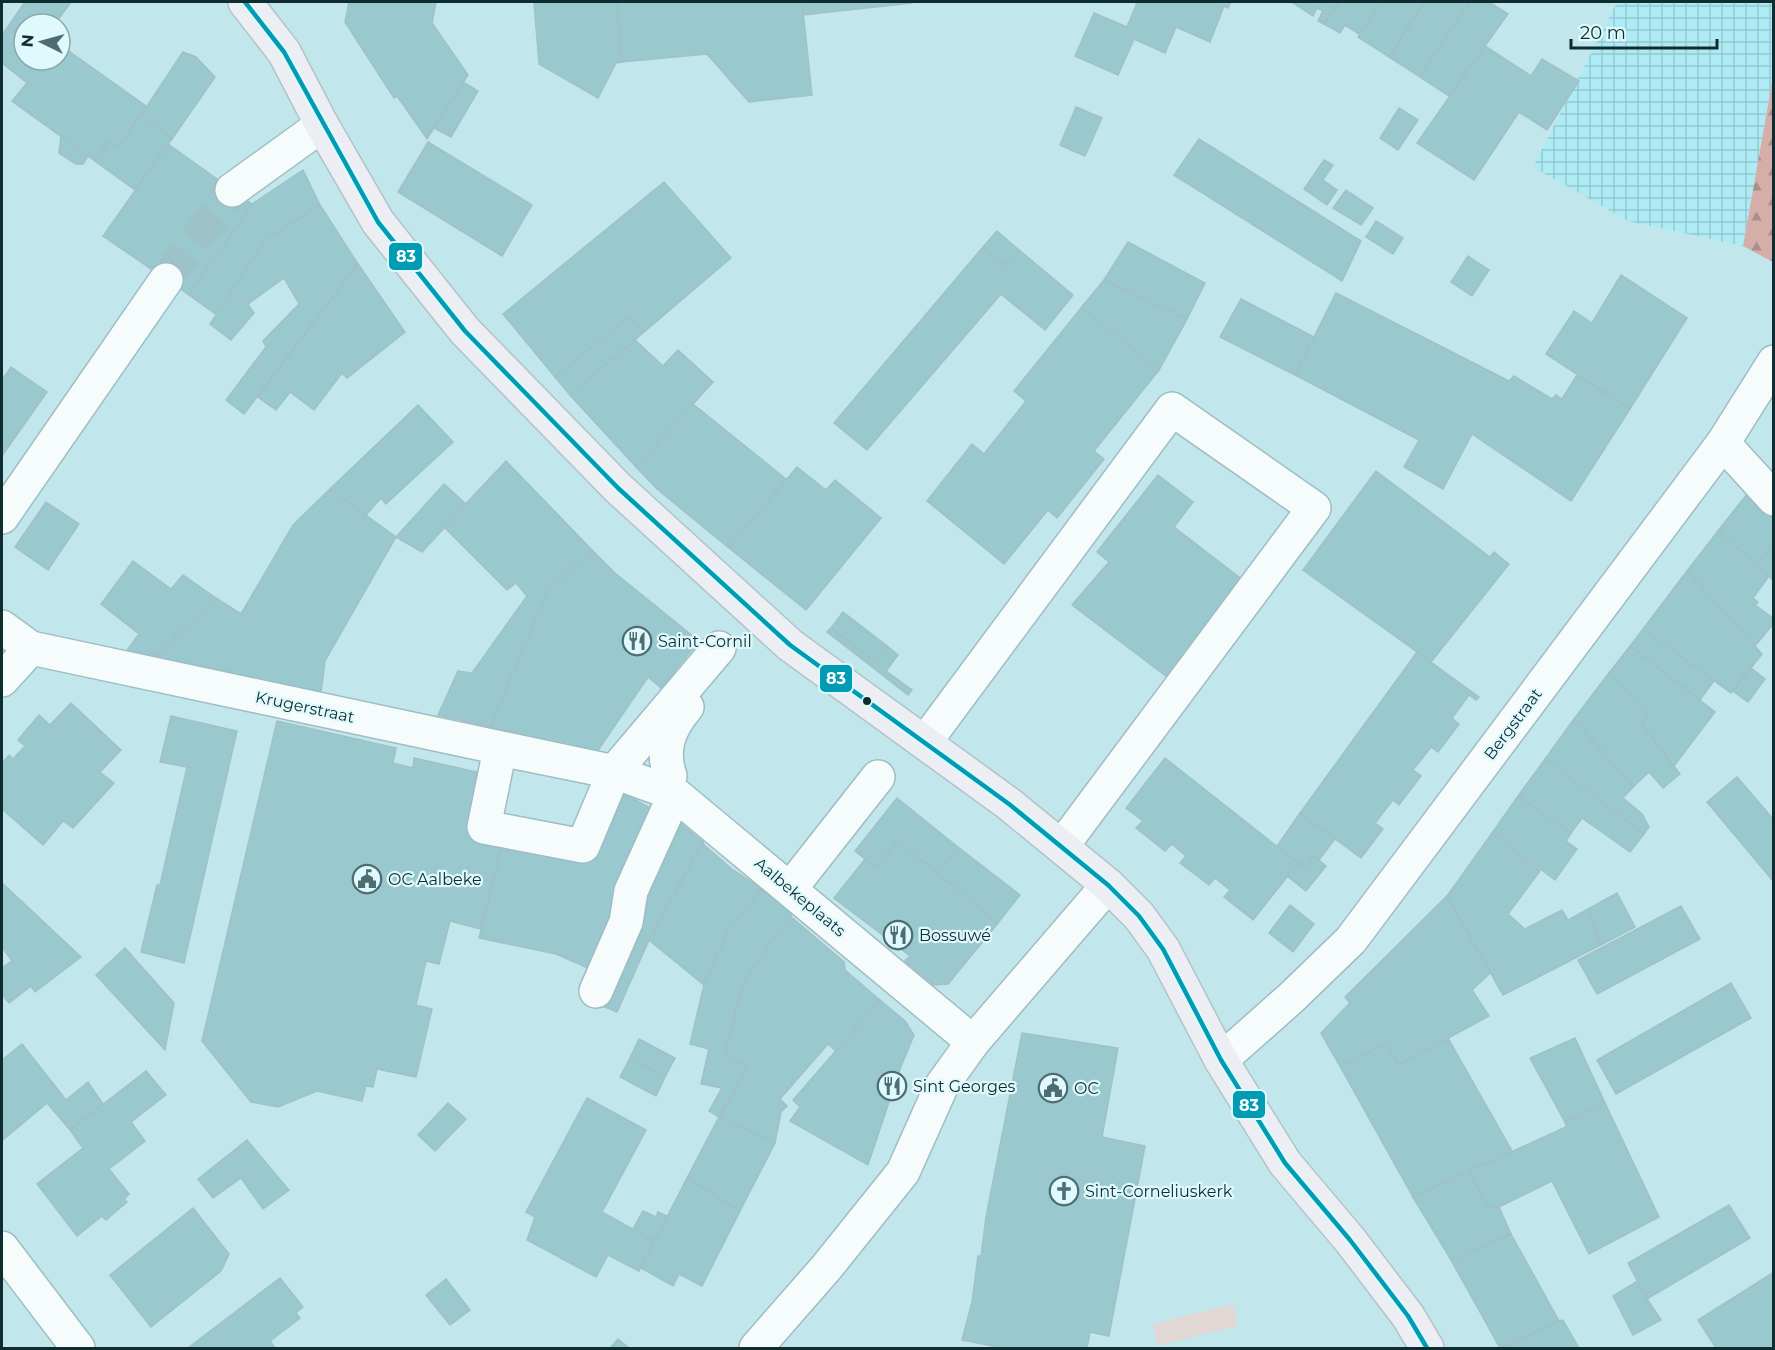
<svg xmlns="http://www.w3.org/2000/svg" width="1775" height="1350" font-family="Montserrat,sans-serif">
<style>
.industrial{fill:url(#industrial-grid)}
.forest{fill:url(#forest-firs)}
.garden{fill:#e1d8d6}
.building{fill:#99c8cf;stroke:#a2c0c5;stroke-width:1.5}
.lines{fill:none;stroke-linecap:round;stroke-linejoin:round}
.minor-tunnel{stroke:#9dc2c7;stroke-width:33;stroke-dasharray:33 16;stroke-linecap:butt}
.minor-casing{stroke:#9ebdc2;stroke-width:36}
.major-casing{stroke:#b0c4c7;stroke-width:36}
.minor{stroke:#f6fbfc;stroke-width:33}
.major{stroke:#ededf4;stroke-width:33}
.bus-1-casing{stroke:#dff9fd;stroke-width:9}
.bus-1{stroke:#009cb4;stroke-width:4.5}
.bus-dot{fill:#0f2c30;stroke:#dff9fd;stroke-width:2}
.labels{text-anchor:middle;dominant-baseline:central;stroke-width:4.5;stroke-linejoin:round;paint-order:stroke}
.poi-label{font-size:16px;fill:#0f2c30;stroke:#dff9fd;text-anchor:start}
.street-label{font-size:16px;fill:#0f2c30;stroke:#dff9fd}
.line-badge{stroke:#dff9fd;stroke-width:2}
.badge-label{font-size:16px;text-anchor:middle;font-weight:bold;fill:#fff}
</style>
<defs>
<pattern id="industrial-grid" width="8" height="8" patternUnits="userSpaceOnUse" patternTransform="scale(1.5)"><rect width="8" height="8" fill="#aeebf5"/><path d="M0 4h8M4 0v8" fill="none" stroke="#94cad2"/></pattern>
<pattern id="forest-firs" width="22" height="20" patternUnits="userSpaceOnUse" patternTransform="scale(1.5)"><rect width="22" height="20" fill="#d5aea9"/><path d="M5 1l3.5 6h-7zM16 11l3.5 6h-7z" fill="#ab8e8a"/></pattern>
</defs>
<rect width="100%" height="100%" fill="#c1e7ed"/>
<path class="industrial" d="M1617 2H1773V77L1743 246 1628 221 1533 167Z"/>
<path class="forest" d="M1773 77V262L1743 246Z"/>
<path class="garden" d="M1233 1304 1238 1326 1157 1346 1153 1324Z"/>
<g class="building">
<path d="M25 2H71L55 24H24V60H60V45L146 106 119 147 110 141 95 161 12 101 27 83 2 63V35Z"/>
<path d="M349 2H436L432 23 468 75 427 139 397 96 394 98 345 22Z"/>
<path d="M534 2H617L622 62 616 63 598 98 539 64Z"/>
<path d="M617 2H802L812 95 749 102 707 54 622 62Z"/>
<path d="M802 2H912V3L803 15Z"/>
<path d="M1133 2H1231L1228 8 1224 6 1210 42 1176 27 1165 53 1134 39 1118 75 1075 56 1094 13 1127 27 1137 3Z"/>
<path d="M1294 2H1340L1324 24 1318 21 1323 11 1317 8 1313 16 1293 3Z"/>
<path d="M1340 2H1382L1359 34 1345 25 1340 33 1324 24Z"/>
<path d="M1382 2H1425L1389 57 1358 37Z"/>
<path d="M1425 2H1470L1420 77 1389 57Z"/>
<path d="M1470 2H1489L1508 14 1449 96 1420 77Z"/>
<path d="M1485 46 1531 76 1542 59 1579 81 1547 130 1519 112 1474 180 1417 143Z"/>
<path d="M183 52 196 57 215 77 172 139 141 115Z"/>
<path d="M463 82 478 91 451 137 434 128Z"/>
<path d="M1076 107 1102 118 1085 156 1060 145Z"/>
<path d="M1399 108 1418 120 1398 150 1380 138Z"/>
<path d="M141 115 172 139 135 190 95 161 110 141 119 147Z"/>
<path d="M61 136 88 156 83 164H76L59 153Z"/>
<path d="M1199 139 1361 241 1342 281 1174 175Z"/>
<path d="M428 142 532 205 502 256 398 192Z"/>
<path d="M168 144 252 204 189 295 103 236Z"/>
<path d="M1324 160 1333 165 1323 180 1337 190 1327 205 1304 189Z"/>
<path d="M303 170 320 205 265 241 217 315 189 295 252 204Z"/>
<path d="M664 182 731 258 644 332 629 316 555 377 503 314Z"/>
<path d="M1346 190 1373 208 1361 225 1333 208Z"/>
<path d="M320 205 358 264 244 414 226 400 266 347 263 341 299 304 284 278 248 304 254 313 231 340 210 324 265 241Z"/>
<path d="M1376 221 1403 238 1393 254 1366 237Z"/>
<path d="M997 231 1019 250 1005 266 983 247Z"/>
<path d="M1128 242 1205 283 1187 319 1104 280Z"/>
<path d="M983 247 1005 266 1019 250 1073 295 1045 330 1001 294 867 450 834 423Z"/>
<path d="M1468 256 1489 270 1472 296 1451 282Z"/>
<path d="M358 264 405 332 347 378 342 373 314 410 290 392 276 410 258 397Z"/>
<path d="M1621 275 1687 318 1630 409 1546 354 1574 311 1592 323Z"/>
<path d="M1104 280 1187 319 1159 370 1081 308Z"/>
<path d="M1336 293 1509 381 1514 376 1552 399 1556 395 1562 399 1577 375 1630 409 1571 501 1472 434 1443 489 1404 467 1419 440 1295 375Z"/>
<path d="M1241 299 1314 337 1295 375 1220 337Z"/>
<path d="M1081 308 1159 370 1094 451 1104 459 1057 518 1048 510 1004 564 927 501 972 444 984 454 1026 401 1014 391Z"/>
<path d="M629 316 644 332 570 395 555 377Z"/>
<path d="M635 340 663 366 678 350 713 382 636 467 570 395Z"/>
<path d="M11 367 47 392 2 456V380Z"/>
<path d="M693 404 786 479 729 548 657 489 636 467Z"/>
<path d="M418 405 453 442 386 504 381 498 366 515 330 489Z"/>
<path d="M506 461 592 550 548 591 490 727 438 715 458 671 472 673 527 596 516 583 507 590 444 527Z"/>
<path d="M797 467 826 490 835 480 881 518 806 610 729 548Z"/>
<path d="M1376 471 1490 557 1494 552 1509 564 1431 662 1303 570Z"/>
<path d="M1158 475 1193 502 1174 527 1248 584 1171 680 1072 605 1109 562 1097 552Z"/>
<path d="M444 484 466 504 422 552 396 537Z"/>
<path d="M330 489 396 537 325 661 320 700 148 663 216 598 241 614 293 525Z"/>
<path d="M1747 494 1774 519V546L1757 565 1718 531Z"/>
<path d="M46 502 79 524 48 570 15 547Z"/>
<path d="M1718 531 1769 576 1753 598 1758 602 1755 605 1774 619V623L1755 646 1687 571Z"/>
<path d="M1774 546V581L1757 565Z"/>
<path d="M592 550 615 573 699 641 661 688 648 677 597 752 490 727 548 591Z"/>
<path d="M133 561 171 589 183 575 216 598 148 663 122 657 139 634 101 604Z"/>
<path d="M1687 571 1762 654 1731 693 1643 629Z"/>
<path d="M843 612 887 646 875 662 831 628Z"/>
<path d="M831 628 875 662 887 646 898 655 886 671 912 690 908 695 827 632Z"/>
<path d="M1643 629 1714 681 1700 700 1630 646Z"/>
<path d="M1630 646 1715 712 1674 766 1641 724 1649 716 1609 673Z"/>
<path d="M1417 652 1479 697 1476 700 1469 695 1452 718 1459 724 1438 752 1431 747 1413 770 1421 776 1399 805 1393 800 1375 823 1383 829 1361 858 1300 813Z"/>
<path d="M1751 668 1765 679 1748 702 1733 691Z"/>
<path d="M1609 673 1649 716 1641 724 1680 774 1663 788 1649 772 1633 787 1574 719Z"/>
<path d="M71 703 121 750 100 772 114 783 73 828 63 821 43 845 2 809V763L9 755 13 759 25 746 18 740 39 715 50 725Z"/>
<path d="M171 716 237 731 184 963 141 952 157 885H160L187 767 160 762Z"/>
<path d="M1574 719 1633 787 1623 798 1642 814 1649 827 1644 834 1545 759Z"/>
<path d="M277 721 396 748 393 763 413 768 414 758 485 774 504 837 481 929 450 921 439 964 426 961 416 1005 432 1009 416 1077 377 1069 373 1087 366 1086 362 1101 317 1091 278 1107 251 1102 202 1041Z"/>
<path d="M1165 758 1298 863 1253 920 1224 897 1230 890 1215 878 1209 885 1180 863 1186 856 1172 844 1165 851 1136 828 1143 821 1126 808Z"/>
<path d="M1545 759 1644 834 1630 852 1582 818 1571 833 1518 796Z"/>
<path d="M1737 777 1774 820 1773 881 1707 802Z"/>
<path d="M619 791 656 811 588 968 556 954 479 938 504 837 585 854Z"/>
<path d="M1518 796 1571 833 1566 841 1577 849 1555 880 1492 833Z"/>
<path d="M897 798 958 847 938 873 898 841 876 868 855 851Z"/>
<path d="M1300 813 1335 839 1319 860 1314 856 1305 868 1277 846Z"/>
<path d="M679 822 703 842 649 940 631 935 646 903 639 899Z"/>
<path d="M1492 833 1540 871 1508 914 1525 929 1562 910 1568 920 1588 909 1601 945 1503 995 1447 896Z"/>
<path d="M898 841 998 923 948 984 934 985 905 961 910 956 834 898 865 859 876 868Z"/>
<path d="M703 842 704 845 733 870 762 889 728 931 704 985 649 940Z"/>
<path d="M958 847 1020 895 998 923 938 873Z"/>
<path d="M1314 856 1326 866 1306 891 1287 876 1298 863 1305 868Z"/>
<path d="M2 883 81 957 35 992 31 986 9 1003 2 994V968L12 961 2 947Z"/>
<path d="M762 889 793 913 743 982 725 1056 748 1067 719 1117 709 1111 722 1088 701 1084 709 1049 690 1044 704 985 728 931Z"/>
<path d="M1617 893 1635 927 1601 945 1588 909Z"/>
<path d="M1447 896 1490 973 1472 990 1489 1016 1399 1065 1386 1043 1341 1068 1321 1033 1350 1003 1345 997Z"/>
<path d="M1290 905 1314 924 1293 952 1269 933Z"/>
<path d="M1681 906 1700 939 1597 994 1578 960Z"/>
<path d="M790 916 844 962 845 970 880 1000 836 1051 828 1044 780 1099 787 1106 781 1112 775 1143 719 1117 748 1067 725 1056 743 982Z"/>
<path d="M631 935 649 940 617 1012 598 1004Z"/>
<path d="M125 948 174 1003 165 1050 96 975Z"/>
<path d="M1731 983 1751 1018 1616 1094 1597 1060Z"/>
<path d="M880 1000 905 1021 914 1035 900 1069 868 1165 790 1121 800 1107 793 1100Z"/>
<path d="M1022 1033 1118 1048 1102 1137 1145 1146 1109 1336 1090 1332 1087 1348H1003L962 1340 972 1302 978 1256H981L986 1217Z"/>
<path d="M1448 1038 1512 1151 1413 1197 1341 1068 1386 1043 1399 1065Z"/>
<path d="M1575 1038 1605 1103 1565 1122 1530 1058Z"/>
<path d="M639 1039 675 1058 665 1077 630 1058Z"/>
<path d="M22 1044 66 1100 88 1082 103 1104 70 1130 47 1103 3 1140 2 1060Z"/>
<path d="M630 1058 665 1077 656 1096 620 1077Z"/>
<path d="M146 1071 166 1095 131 1122 145 1141 109 1169 129 1194 124 1199 127 1202 106 1220 102 1216 77 1236 37 1184 83 1148 70 1130Z"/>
<path d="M587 1098 646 1130 602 1212 654 1241 639 1271 608 1255 596 1277 527 1240 535 1217 526 1212Z"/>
<path d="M448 1103 466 1119 435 1151 418 1135Z"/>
<path d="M1605 1103 1659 1217 1589 1254 1552 1181 1499 1207 1488 1208 1469 1171 1566 1127 1565 1122Z"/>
<path d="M719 1117 775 1143 740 1211 687 1178Z"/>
<path d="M247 1140 289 1190 263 1209 241 1178 213 1198 198 1179Z"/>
<path d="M1469 1171 1488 1208 1499 1207 1511 1234 1451 1260 1413 1197Z"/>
<path d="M687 1178 740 1211 702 1286 679 1274 673 1286 641 1268Z"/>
<path d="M1729 1205 1750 1238 1647 1299 1628 1263Z"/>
<path d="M193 1208 229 1254 221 1271 151 1327 110 1275Z"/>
<path d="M643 1211 656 1217 658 1212 667 1216 654 1241 633 1229Z"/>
<path d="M1511 1234 1559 1321 1500 1348 1451 1260Z"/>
<path d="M1774 1272V1344L1766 1348H1716L1698 1320Z"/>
<path d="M280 1278 303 1307 296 1313 300 1318 270 1341 275 1348H188Z"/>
<path d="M446 1279 470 1310 450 1325 426 1295Z"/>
<path d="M1636 1282 1661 1320 1633 1335 1613 1296Z"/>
<path d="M1563 1320 1579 1348H1502L1559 1321Z"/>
<path d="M618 1339 629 1348H610Z"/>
</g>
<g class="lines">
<path class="minor-tunnel" d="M166 280 232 190"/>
<g class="minor-casing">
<g id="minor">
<path d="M232 190 322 125"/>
<path d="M1723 443 1774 499"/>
<path d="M2 517 166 280"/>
<path d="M2 627 31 648 614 772 675 794 973 1042"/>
<path d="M2 680 31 648"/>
<path d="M925 742 1172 409 1314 508 1062 846"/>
<path d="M500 749 614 772 583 846 484 827Z"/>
<path d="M614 772 719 648"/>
<path d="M670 776C661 749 669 728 687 707"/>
<path d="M797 880 878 777"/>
<path d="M596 991 626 922 631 891 675 794"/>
<path d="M1221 1060 1291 998 1351 940 1723 443 1774 362"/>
<path d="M2 1248 78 1348"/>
<path d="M756 1348 826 1268 903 1172 942 1085 973 1042 1108 885"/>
</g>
</g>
<g class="major-casing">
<path id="major" d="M245 2 284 52 322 125 378 222 465 331 618 488 790 645 1009 804 1108 885 1139 916 1163 949 1221 1060 1285 1163 1350 1240 1408 1316 1427 1348"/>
</g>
<use href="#minor" class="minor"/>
<use href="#major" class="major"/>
<g class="bus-1-casing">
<path id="bus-1" d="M245 2 284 52 378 222 465 331 618 488 790 645 1009 804 1108 885 1139 916 1163 949 1221 1060 1285 1163 1350 1240 1408 1316 1427 1348"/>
</g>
<use href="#bus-1" class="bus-1"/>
</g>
<defs>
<g id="restaurant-ring" transform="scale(1.5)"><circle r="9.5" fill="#dff9fd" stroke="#4d6d72" stroke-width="1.5"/><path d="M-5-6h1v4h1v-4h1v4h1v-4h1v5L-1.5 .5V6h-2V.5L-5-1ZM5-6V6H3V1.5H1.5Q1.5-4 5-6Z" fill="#4d6d72"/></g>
<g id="civic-ring" transform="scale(1.5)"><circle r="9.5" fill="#dff9fd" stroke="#4d6d72" stroke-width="1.5"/><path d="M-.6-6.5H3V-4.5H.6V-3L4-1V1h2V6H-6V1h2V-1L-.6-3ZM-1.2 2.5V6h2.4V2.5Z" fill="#4d6d72"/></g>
<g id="church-ring" transform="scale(1.5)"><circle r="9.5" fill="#dff9fd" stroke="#4d6d72" stroke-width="1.5"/><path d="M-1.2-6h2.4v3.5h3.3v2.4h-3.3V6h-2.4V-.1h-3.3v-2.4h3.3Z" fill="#4d6d72"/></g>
</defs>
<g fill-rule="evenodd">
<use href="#restaurant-ring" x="637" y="641"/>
<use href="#civic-ring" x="367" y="879"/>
<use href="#restaurant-ring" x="898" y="935"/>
<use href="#restaurant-ring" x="892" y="1086"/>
<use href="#civic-ring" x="1053" y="1088"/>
<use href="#church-ring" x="1064" y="1191"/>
</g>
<circle class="bus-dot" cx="867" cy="701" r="5"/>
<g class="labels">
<g class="poi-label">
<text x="658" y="641">Saint-Cornil</text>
<text x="388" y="879">OC Aalbeke</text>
<text x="919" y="935">Bossuwé</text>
<text x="913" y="1086">Sint Georges</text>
<text x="1074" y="1088">OC</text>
<text x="1085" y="1191">Sint-Corneliuskerk</text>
</g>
<g class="street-label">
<text transform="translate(305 707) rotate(12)">Krugerstraat</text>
<text transform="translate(1513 724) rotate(-53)">Bergstraat</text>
<text transform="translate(800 897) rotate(40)">Aalbekeplaats</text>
</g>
</g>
<g class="line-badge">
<rect x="388" y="242" width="35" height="29" rx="6" fill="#009cb4"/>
<rect x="819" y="664" width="34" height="29" rx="6" fill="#009cb4"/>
<rect x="1232" y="1090" width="34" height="29" rx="6" fill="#009cb4"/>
</g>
<g class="badge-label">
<text x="406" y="262">83</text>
<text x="836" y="684">83</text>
<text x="1249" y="1111">83</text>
</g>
<rect width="1775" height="1350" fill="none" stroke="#0f2c30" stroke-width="6"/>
<g transform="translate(42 42) rotate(275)"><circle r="28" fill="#dff9fd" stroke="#8ca7ab" stroke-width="1.5"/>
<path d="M0-4.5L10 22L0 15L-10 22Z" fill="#4d6d72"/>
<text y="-9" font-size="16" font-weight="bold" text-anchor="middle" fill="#0f2c30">N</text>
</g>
<path d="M1571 39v9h146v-9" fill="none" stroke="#0f2c30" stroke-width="3"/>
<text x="1580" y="39" font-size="18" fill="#0f2c30" stroke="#dff9fd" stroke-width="4.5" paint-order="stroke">20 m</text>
</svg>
